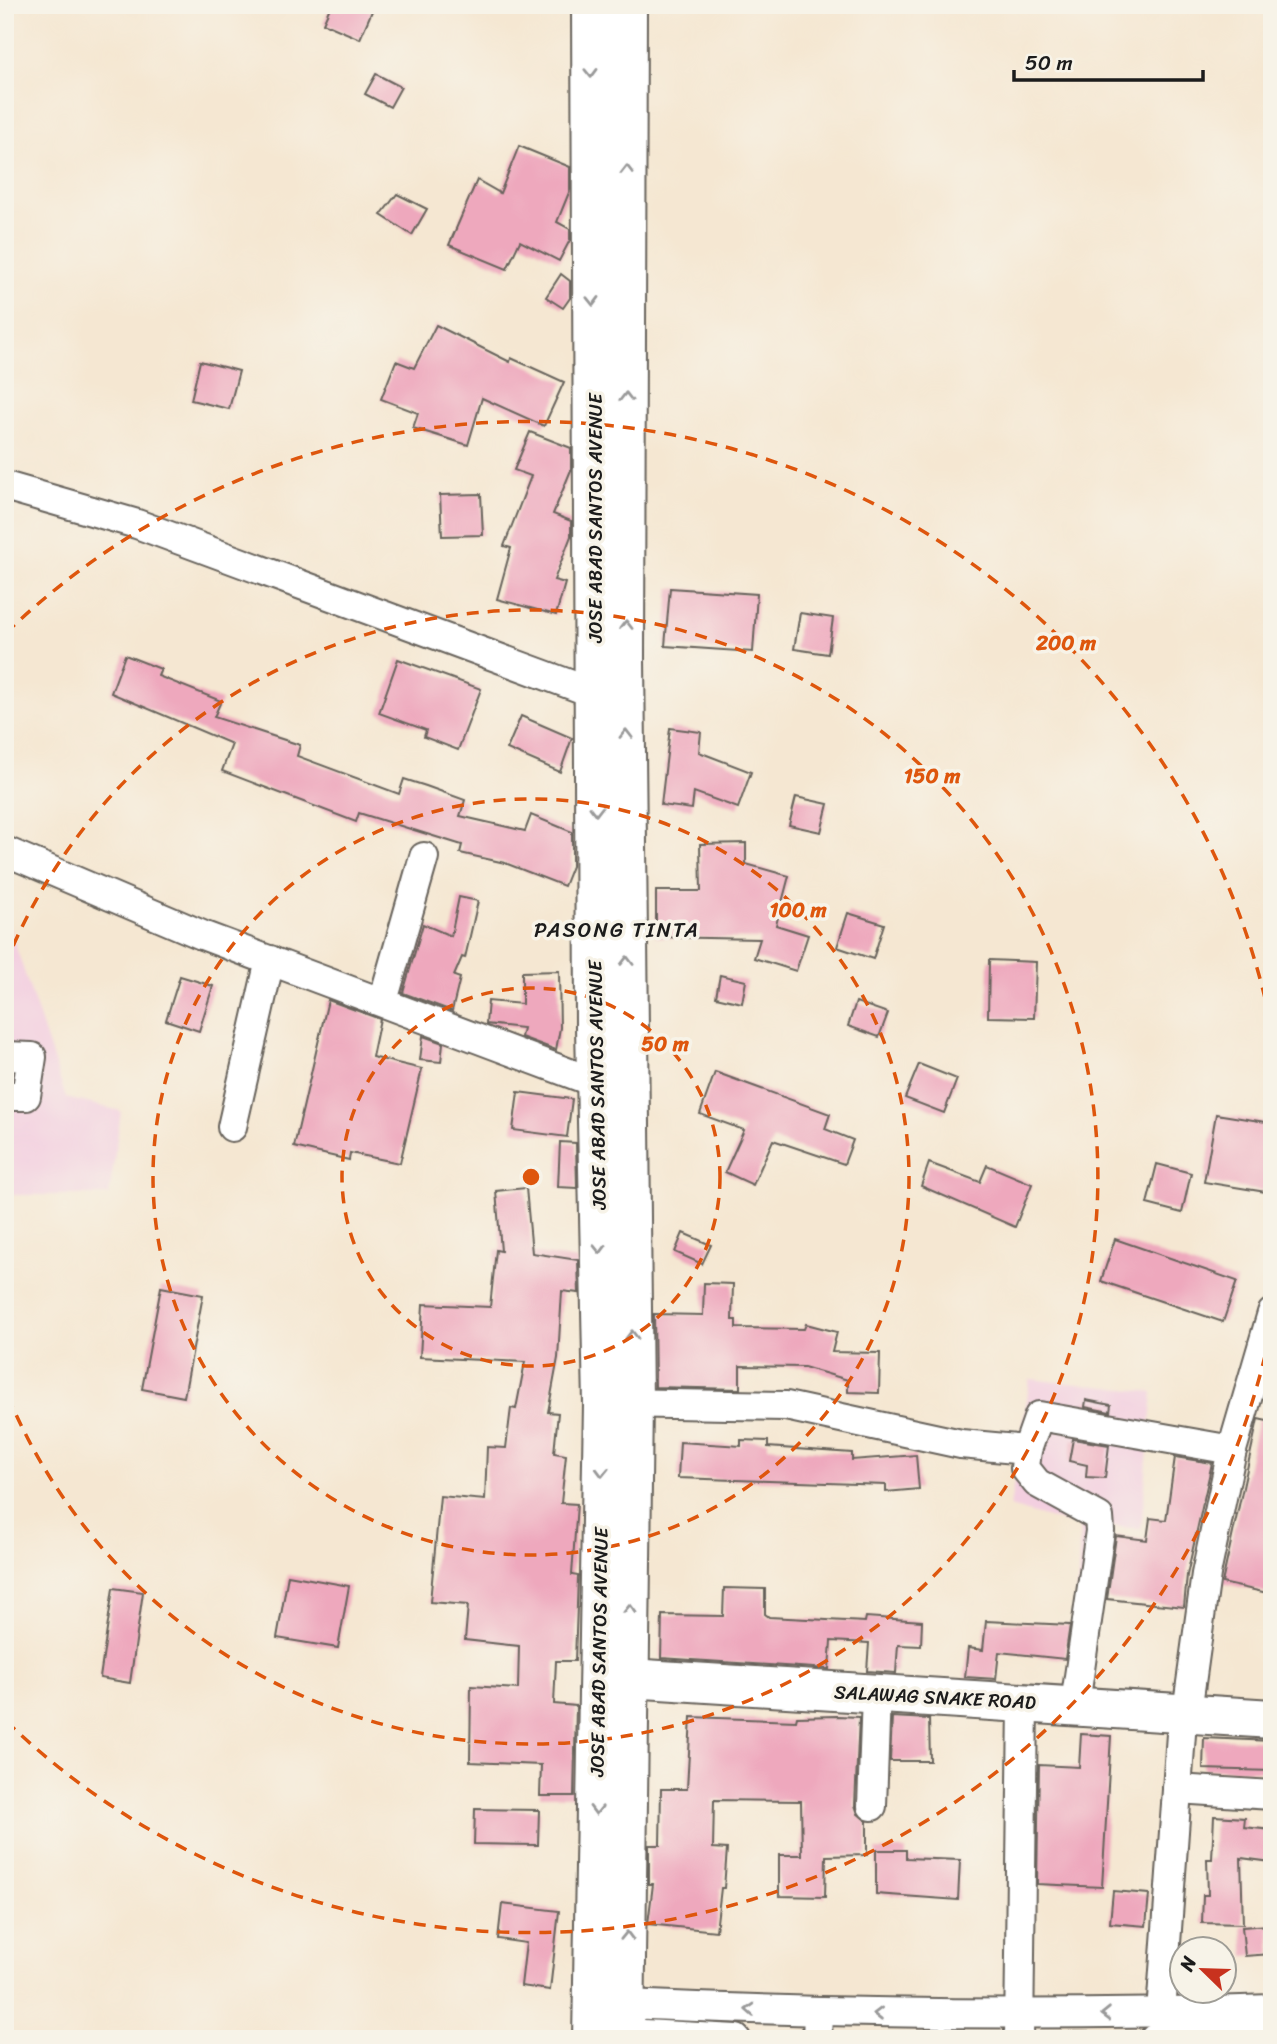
<svg xmlns="http://www.w3.org/2000/svg" width="1277" height="2044" font-family="Sriracha,sans-serif">
<style>
.built{fill:#f3cfe0}
.building{fill:#eea8bd}
.lines{fill:none;stroke-linecap:round;stroke-linejoin:round}
.minor-casing{stroke:#68635c;stroke-width:32}
.secondary-casing{stroke:#68635c;stroke-width:42}
.minor{stroke:#fff;stroke-width:28}
.secondary{stroke:#fff;stroke-width:38}
.oneway{stroke:#999}
.ring{fill:none;stroke:#de560d;stroke-width:3.5;stroke-dasharray:12 9}
.labels{text-anchor:middle;dominant-baseline:central;stroke-width:7;stroke-linejoin:round;paint-order:stroke}
.street-label{font-size:19px;fill:#1c1c1c;stroke:#f7f3e8}
.neighbourhood-label{font-size:21px;letter-spacing:2px;fill:#1c1c1c;stroke:#f7f3e8}
.centre{fill:#de560d;stroke:#f7f3e8;stroke-width:3.5}
.ring-label{font-size:21px;text-anchor:middle;font-weight:bold;fill:#de560d;stroke:#f7f3e8;stroke-width:7;stroke-linejoin:round;paint-order:stroke}
</style>
<rect width="100%" height="100%" fill="#f7f3e8"/>
<filter id="ink" filterUnits="userSpaceOnUse"><feTurbulence type="fractalNoise" baseFrequency=".0143" numOctaves="2"/><feDisplacementMap in="SourceGraphic" scale="14" xChannelSelector="R" yChannelSelector="G"/><feConvolveMatrix kernelMatrix="1 2 1 2 8 2 1 2 1" color-interpolation-filters="sRGB"/></filter>
<filter id="wash" filterUnits="userSpaceOnUse"><feTurbulence type="fractalNoise" baseFrequency=".00686" numOctaves="4" result="noise"/><feDisplacementMap in="SourceGraphic" scale="28" xChannelSelector="R" yChannelSelector="G"/><feGaussianBlur stdDeviation="1.57" result="paint"/><feColorMatrix in="noise" values="0 0 0 0 0 0 0 0 0 0 0 0 0 0 0 0 0 1.4 0 .05"/><feComposite in="paint" operator="in"/></filter>
<g filter="url(#wash)">
<rect width="100%" height="100%" fill="#f5e7d2"/>
<g class="built">
<path d="M5 926H9L66 1098 121 1111 109 1195H5Z"/>
<path d="M1030 1379 1153 1392 1141 1529 1112 1526 1074 1664 1080 1527 1010 1507Z"/>
</g>
<g id="blocks">
<g class="building">
<path d="M331 5H359L372 11 360 39 323 23Z"/>
<path d="M376 74 401 87 390 107 365 94Z"/>
<path d="M519 146 570 167V190L557 222 570 229V240L559 261 520 241 507 269 449 245 477 180 500 193Z"/>
<path d="M397 194 427 209 412 235 381 215Z"/>
<path d="M561 274 570 281V298L563 308 546 297Z"/>
<path d="M436 325 510 362 511 358 564 382 544 426 482 398 468 445 413 428 418 413 381 399 396 361 414 368Z"/>
<path d="M200 361 239 371 229 409 191 400Z"/>
<path d="M530 432 571 448V470L553 514 571 521V536L554 580 565 583 556 615 497 599 511 548 504 546 531 476 514 470Z"/>
<path d="M481 494 483 535 442 536 440 495Z"/>
<path d="M670 588 757 594 753 652 665 646Z"/>
<path d="M800 613 833 618 828 654 794 649Z"/>
<path d="M125 655 161 669 158 676 221 701 214 717 300 745 297 756 399 794 404 779 426 786 465 800 460 816 525 831 531 815 572 832V866L564 886 505 863 460 853 462 845 359 813 356 822 222 771 232 744 111 693Z"/>
<path d="M398 659 481 689 458 750 424 737 426 730 379 713Z"/>
<path d="M521 716 572 738 560 772 507 749Z"/>
<path d="M670 728 701 732 699 752 751 772 738 808 694 792 692 809 661 805Z"/>
<path d="M796 797 828 804 821 832 789 825Z"/>
<path d="M746 843V864L789 876 776 925 808 935 796 971 754 958 760 939 656 937V891H701L700 844Z"/>
<path d="M459 897 478 901 465 958 462 957 454 976 460 978 452 1011 403 993 423 924 451 936Z"/>
<path d="M848 913 884 924 873 959 837 947Z"/>
<path d="M989 960 1036 962 1034 1018 988 1017Z"/>
<path d="M559 971 560 1028 556 1050 521 1037 523 1028 486 1024 488 1001 522 1004V972Z"/>
<path d="M720 975 746 981 742 1003 716 997Z"/>
<path d="M180 976 213 986 199 1031 166 1020Z"/>
<path d="M328 1000 380 1019 372 1057 422 1069 400 1163 350 1153 349 1160 294 1147Z"/>
<path d="M856 1002 888 1013 879 1037 848 1026Z"/>
<path d="M423 1036 443 1043 441 1062 420 1060Z"/>
<path d="M919 1064 957 1079 944 1113 905 1098Z"/>
<path d="M715 1072 830 1114 825 1129 853 1140 844 1164 773 1140 753 1185 725 1172 744 1130 700 1114Z"/>
<path d="M518 1092 572 1099 567 1137 513 1130Z"/>
<path d="M1216 1114 1272 1123V1193L1204 1182Z"/>
<path d="M560 1142 576 1143 577 1188 558 1187Z"/>
<path d="M929 1163 980 1182 987 1165 1032 1184 1015 1227 921 1186Z"/>
<path d="M1157 1164 1191 1173 1182 1213 1147 1204Z"/>
<path d="M526 1188 532 1253 578 1260 579 1293 562 1291 558 1358 548 1412 558 1413 554 1453 566 1455 561 1503 577 1504 572 1575 578 1576 575 1661H556L554 1704 576 1706 574 1796H540L541 1765 470 1762 471 1686 518 1689 519 1646 465 1640 468 1605 430 1602 440 1496 485 1500 487 1447 506 1448 511 1408 516 1409 525 1362 420 1357 423 1304 490 1307 496 1250 501 1251 496 1191Z"/>
<path d="M683 1233 711 1245 702 1264 675 1252Z"/>
<path d="M1115 1239 1237 1281 1223 1322 1101 1281Z"/>
<path d="M704 1283 733 1284 732 1320H736V1328L804 1329 806 1324 837 1332 832 1352 880 1353 879 1393 848 1392V1380L804 1367 740 1366V1389L655 1387 654 1314 703 1315Z"/>
<path d="M161 1287 203 1295 184 1397 142 1389Z"/>
<path d="M1086 1400 1111 1405 1110 1412 1085 1407Z"/>
<path d="M1258 1419 1272 1422V1594L1222 1583Z"/>
<path d="M1073 1439 1109 1445 1105 1478 1086 1477 1087 1465 1069 1461Z"/>
<path d="M741 1440 768 1441V1447L852 1453V1460L916 1455 919 1489 886 1492V1485L678 1478 680 1442 741 1446Z"/>
<path d="M1175 1457 1212 1463 1187 1575 1184 1607 1107 1599 1116 1536 1147 1540 1150 1518 1166 1520Z"/>
<path d="M288 1575 349 1586 338 1648 277 1638Z"/>
<path d="M113 1588 143 1592 130 1683 100 1678Z"/>
<path d="M724 1588 765 1589V1614L769 1617 865 1622 866 1617 922 1621 921 1646 898 1645 896 1673 867 1671 869 1643 831 1641 829 1669 661 1658 662 1615 723 1616Z"/>
<path d="M986 1621 1070 1625 1065 1659 999 1652 996 1679 965 1677 968 1648 983 1650Z"/>
<path d="M837 1716 859 1717 855 1805 858 1814 867 1821V1855L826 1856 825 1897 779 1896V1855H802L801 1801 714 1800 713 1848 727 1849 724 1888H721L716 1931 648 1924 653 1884H649V1845H660L661 1789H687L691 1717 796 1721 797 1717Z"/>
<path d="M892 1717 929 1719 930 1761H890Z"/>
<path d="M1081 1734 1111 1736 1102 1887 1037 1884 1039 1765 1079 1767Z"/>
<path d="M1204 1738 1272 1741V1771L1203 1769Z"/>
<path d="M475 1809 539 1810 538 1845 474 1844Z"/>
<path d="M1214 1816 1245 1818 1244 1827 1272 1830V1862L1241 1858 1243 1924 1202 1923 1203 1895H1208L1207 1859H1212Z"/>
<path d="M876 1850H906V1858L960 1860 958 1900 876 1894Z"/>
<path d="M1113 1891 1149 1894 1146 1926 1110 1923Z"/>
<path d="M502 1904 559 1911 550 1990 521 1986 526 1943 498 1939Z"/>
<path d="M1269 1925 1271 1954 1245 1956 1242 1927Z"/>
</g>
</g>
</g>
<g filter="url(#ink)">
<use href="#blocks" fill-opacity="0" stroke="#68635c" stroke-width="2"/>
<g class="lines">
<g class="minor-casing">
<g id="minor">
<path d="M5 486 137 524 596 694H610"/>
<path d="M5 851 202 935 596 1083 613 1084"/>
<path d="M383 1001 424 857"/>
<path d="M5 1056 32 1057 26 1096H5"/>
<path d="M232 1127 270 960"/>
<path d="M614 1403 786 1406 961 1444 1027 1450"/>
<path d="M1075 1704 1100 1531 1099 1517 1037 1483 1025 1468 1027 1450 1039 1416 1232 1450"/>
<path d="M1187 1712 1206 1574 1232 1450 1272 1313"/>
<path d="M1177 1789 1272 1795"/>
<path d="M872 1806 876 1694"/>
<path d="M608 2011 626 2004C842 2014 1056 2017 1272 2009"/>
<path d="M1161 2013 1181 1734"/>
<path d="M608 2025 625 2033 736 2039"/>
<path d="M817 2039 818 2013"/>
<path d="M1019 2039 1023 1701"/>
<path d="M1154 2039 1272 2035"/>
</g>
</g>
<g class="secondary-casing">
<g id="secondary">
<path d="M591 5 595 1027 603 1404 592 2039"/>
<path d="M604 1670 629 1678 1272 1719"/>
<path d="M625 2039 633 1403 625 659 627 5"/>
</g>
</g>
<use href="#minor" class="minor"/>
<use href="#secondary" class="secondary"/>
</g>
<defs><path id="oneway-chevron" d="M-2-3.5L2.5 0L-2 3.5" fill="none" stroke-width="1.6" stroke-linecap="round" stroke-linejoin="round" transform="scale(1.75)"/></defs>
<g class="oneway">
<use href="#oneway-chevron" transform="translate(591 73) rotate(89)"/>
<use href="#oneway-chevron" transform="translate(627 170) rotate(-90)"/>
<use href="#oneway-chevron" transform="translate(593 301) rotate(89)"/>
<use href="#oneway-chevron" transform="translate(626 397) rotate(-90)"/>
<use href="#oneway-chevron" transform="translate(626 625) rotate(-90)"/>
<use href="#oneway-chevron" transform="translate(626 734) rotate(-90)"/>
<use href="#oneway-chevron" transform="translate(596 811) rotate(90)"/>
<use href="#oneway-chevron" transform="translate(627 961) rotate(-90)"/>
<use href="#oneway-chevron" transform="translate(600 1249) rotate(89)"/>
<use href="#oneway-chevron" transform="translate(632 1335) rotate(-90)"/>
<use href="#oneway-chevron" transform="translate(602 1472) rotate(91)"/>
<use href="#oneway-chevron" transform="translate(630 1609) rotate(-89)"/>
<use href="#oneway-chevron" transform="translate(596 1810) rotate(91)"/>
<use href="#oneway-chevron" transform="translate(627 1936) rotate(-89)"/>
<use href="#oneway-chevron" transform="translate(750 2010) rotate(-177)"/>
<use href="#oneway-chevron" transform="translate(878 2014) rotate(-179)"/>
<use href="#oneway-chevron" transform="translate(1106 2014) rotate(179)"/>
</g>
</g>
<g class="ring">
<circle cx="531" cy="1177" r="189"/>
<circle cx="531" cy="1177" r="378"/>
<path d="M5 965A567 567 0 1 1 5 1389"/>
<path d="M1270 1334A756 756 0 0 1 6 1721M6 633A756 756 0 0 1 1270 1020"/>
</g>
<g class="labels">
<g class="street-label">
<text transform="translate(595 518) rotate(-90)">JOSE ABAD SANTOS AVENUE</text>
<text transform="translate(597 1085) rotate(-91)">JOSE ABAD SANTOS AVENUE</text>
<text transform="translate(599 1652) rotate(-89)">JOSE ABAD SANTOS AVENUE</text>
<text transform="translate(935 1697) rotate(3)">SALAWAG SNAKE ROAD</text>
</g>
<g class="neighbourhood-label">
<text x="617" y="930">PASONG TINTA</text>
</g>
</g>
<circle cx="531" cy="1177" r="10" class="centre"/>
<g class="ring-label">
<text x="1066" y="650">200 m</text>
<text x="932" y="783">150 m</text>
<text x="798" y="917">100 m</text>
<text x="665" y="1051">50 m</text>
</g>
<rect width="1277" height="2044" fill="none" stroke="#f7f3e8" stroke-width="28"/>
<g transform="translate(1203 1970) rotate(293)"><circle r="33" fill="#f7f3e8" stroke="#9f9d96" stroke-width="2"/>
<path d="M0-5L12 26L0 18L-12 26Z" fill="#c8321e"/>
<text y="-10" font-size="19" font-weight="bold" text-anchor="middle" fill="#1c1c1c">N</text>
</g>
<path d="M1014 70v10h189v-10" fill="none" stroke="#1c1c1c" stroke-width="3.5"/>
<text x="1025" y="70" font-size="21" fill="#1c1c1c" stroke="#f7f3e8" stroke-width="5" paint-order="stroke">50 m</text>
</svg>
